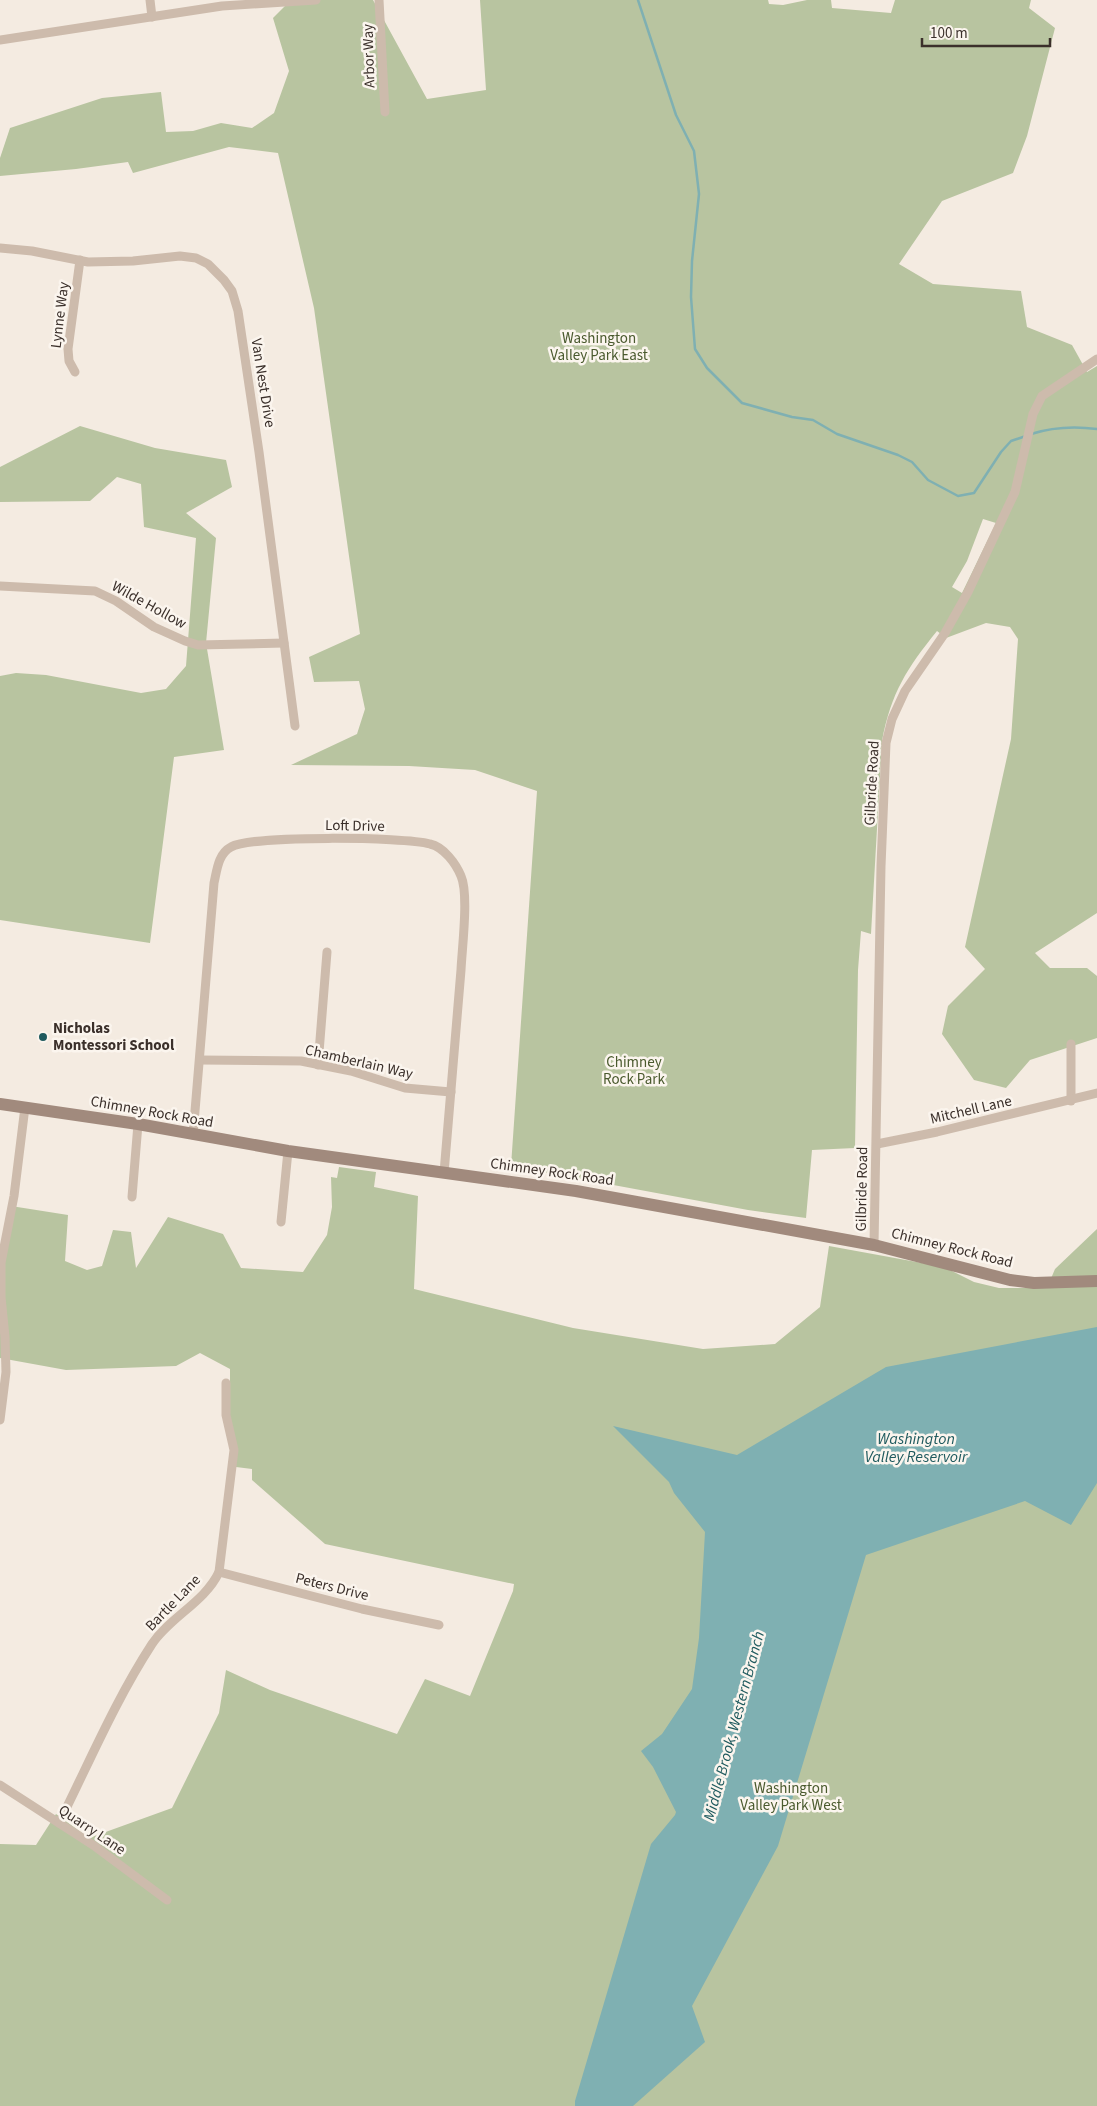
<svg xmlns="http://www.w3.org/2000/svg" width="1097" height="2106" font-family="'Source Sans 3',sans-serif">
<style>
.green{fill:#b8c4a0;fill-rule:evenodd}
.water{fill:#7fb0b2}
.lines{fill:none;stroke-linecap:round;stroke-linejoin:round}
.stream{stroke:#7fb0b2;stroke-width:2.5}
.street{stroke:#cdbbac;stroke-width:9}
.secondary{stroke:#a18a7d;stroke-width:12}
.poi-dot{fill:#1f5a5e;stroke:#fbf5ee;stroke-width:2}
.labels{text-anchor:middle;dominant-baseline:central;stroke-width:5;stroke-linejoin:round;paint-order:stroke}
.street-label{font-size:15px;fill:#3b302b;stroke:#fbf5ee}
.park-label{font-size:15px;fill:#4a5a2e;stroke:#fbf5ee}
.poi-label{font-size:15px;font-weight:bold;fill:#3b302b;stroke:#fbf5ee;text-anchor:start}
.water-label{font-size:16px;font-style:italic;fill:#1f5a5e;stroke:#fbf5ee}
</style>
<rect width="100%" height="100%" fill="#f4ebe1"/>
<g class="green">
<path d="M291 0H373L427 99 486 90 480 0H768L769 4 783 5 807 0H831L832 8 891 13 895 0H1031L1029 8 1055 28 1027 136 1013 173 942 201 899 264 933 284 1021 291 1027 327 1072 345 1087 372 1097 366V913L1035 953 1050 968H1087L1097 976V1038L1030 1060 1006 1088 974 1080 942 1034 948 1006 985 969 965 947 1011 739 1018 639 1010 627 986 623 946 638 937 631C907 668 891 693 882 741L871 934 861 931 858 970 855 1148 812 1150 806 1218 748 1210 511 1166 537 791 475 770 409 766 291 765 357 734 365 709 359 681 314 682 309 657 360 634 314 308 278 153 229 147 133 173 128 162 76 169 0 176V158L10 128 102 98 161 92 166 132 193 131 221 123 252 128 274 113 289 71 273 18ZM983 519 996 523 962 593 952 587 967 561Z"/>
<path d="M80 426 155 448 226 460 232 487 186 513 216 538 206 643 224 750 174 757 150 943 0 920V676L16 673 46 675 141 693 166 689 186 666 196 538 144 527 141 484 117 477 90 501 0 502V467Z"/>
<path d="M339 1167 376 1172 374 1187 418 1196 414 1289 573 1328 703 1349 775 1344 820 1307 829 1246 944 1267 974 1282 999 1288H1047L1055 1269 1097 1229V2106H0V1844L36 1845 56 1814 89 1838 172 1808 219 1713 226 1670 270 1690 397 1734 425 1679 470 1696 513 1591 514 1584 325 1544 252 1480V1469L236 1467 230 1420V1369L200 1353 176 1366 66 1370 0 1358V1252L11 1206 68 1215 65 1261 87 1270 102 1266 113 1230 131 1232 136 1268 168 1217 223 1234 241 1268 303 1272 327 1235 332 1207 331 1177 337 1178Z"/>
</g>
<path class="water" d="M1097 1327V1483L1071 1525 1025 1501 866 1555 778 1846 692 2006 705 2042 633 2106H575V2101L651 1844 675 1815 676 1812 653 1767 641 1751 662 1734 692 1689 699 1638 705 1532 674 1493 669 1482 613 1426 737 1455 886 1367Z"/>
<g class="lines">
<g class="stream">
<path d="M638 0 676 115 694 151 699 194 692 261 691 297 695 349 707 368 742 403 792 417 813 420 837 434 898 455 912 462 928 480 958 496 974 493 1001 452 1011 441 1026 436"/>
<path d="M1031 434C1053 427 1074 426 1097 429"/>
</g>
<g class="street">
<path d="M150 0 152 17"/>
<path d="M379 0 385 112"/>
<path d="M0 40 222 6 316 0"/>
<path d="M0 248 32 251 88 262 133 261 180 256 196 258 208 264 224 280 232 291 238 311 259 452 295 726"/>
<path d="M75 372 69 361 68 349 80 260"/>
<path d="M0 586 95 591 116 601 154 627 185 641 198 645 284 643"/>
<path d="M1071 1044V1101"/>
<path d="M200 1060 301 1061 351 1071 405 1088 451 1092"/>
<path d="M318 1065 327 952"/>
<path d="M193 1135 214 883C217 870 218 854 231 847 252 835 404 837 430 844 444 847 456 864 461 876 469 894 462 948 461 970 455 1038 450 1105 444 1173"/>
<path d="M877 1144 937 1132 1097 1093"/>
<path d="M132 1197 138 1124"/>
<path d="M281 1222 288 1151"/>
<path d="M874 1245 881 866 886 743 892 719 905 691 945 633 968 592 1015 492 1033 414 1042 396 1097 359"/>
<path d="M0 1420 6 1372 5 1337 1 1297V1263L14 1196 25 1107"/>
<path d="M219 1572 362 1609 439 1625"/>
<path d="M0 1785 93 1845 167 1900"/>
<path d="M59 1823C89 1763 115 1701 152 1644 170 1617 205 1602 219 1572L234 1450 226 1415V1383"/>
</g>
<path class="secondary" d="M0 1104 138 1124 288 1151 576 1191 874 1245 1010 1280 1034 1283 1097 1281"/>
</g>
<circle class="poi-dot" cx="43" cy="1037" r="5"/>
<g class="labels">
<g class="street-label">
<text transform="translate(369 56) rotate(-92)">Arbor Way</text>
<text transform="translate(60 315) rotate(-83)">Lynne Way</text>
<text transform="translate(263 383) rotate(81)">Van Nest Drive</text>
<text transform="translate(149 605) rotate(29)">Wilde Hollow</text>
<text transform="translate(872 783) rotate(-87)">Gilbride Road</text>
<text transform="translate(355 826) rotate(1)">Loft Drive</text>
<text transform="translate(359 1062) rotate(13)">Chamberlain Way</text>
<text transform="translate(971 1110) rotate(-13)">Mitchell Lane</text>
<text transform="translate(152 1112) rotate(10)">Chimney Rock Road</text>
<text transform="translate(552 1172) rotate(8)">Chimney Rock Road</text>
<text transform="translate(862 1189) rotate(-89)">Gilbride Road</text>
<text transform="translate(952 1248) rotate(14)">Chimney Rock Road</text>
<text transform="translate(332 1587) rotate(14)">Peters Drive</text>
<text transform="translate(173 1603) rotate(-46)">Bartle Lane</text>
<text transform="translate(92 1830) rotate(34)">Quarry Lane</text>
</g>
<g class="park-label">
<text x="599" y="338">Washington<tspan x="599" dy="17">Valley Park East</tspan></text>
<text x="634" y="1062">Chimney<tspan x="634" dy="17">Rock Park</tspan></text>
<text x="791" y="1788">Washington<tspan x="791" dy="17">Valley Park West</tspan></text>
</g>
<g class="poi-label">
<text x="53" y="1028">Nicholas<tspan x="53" dy="17">Montessori School</tspan></text>
</g>
<g class="water-label">
<text x="916" y="1439">Washington<tspan x="916" dy="18">Valley Reservoir</tspan></text>
<text transform="translate(734 1726) rotate(-75)">Middle Brook, Western Branch</text>
</g>
</g>
<path d="M922 38v8h128v-8" fill="none" stroke="#3b302b" stroke-width="2.5"/>
<text x="930" y="38" font-size="15" fill="#3b302b" stroke="#fbf5ee" stroke-width="4" paint-order="stroke">100 m</text>
</svg>
